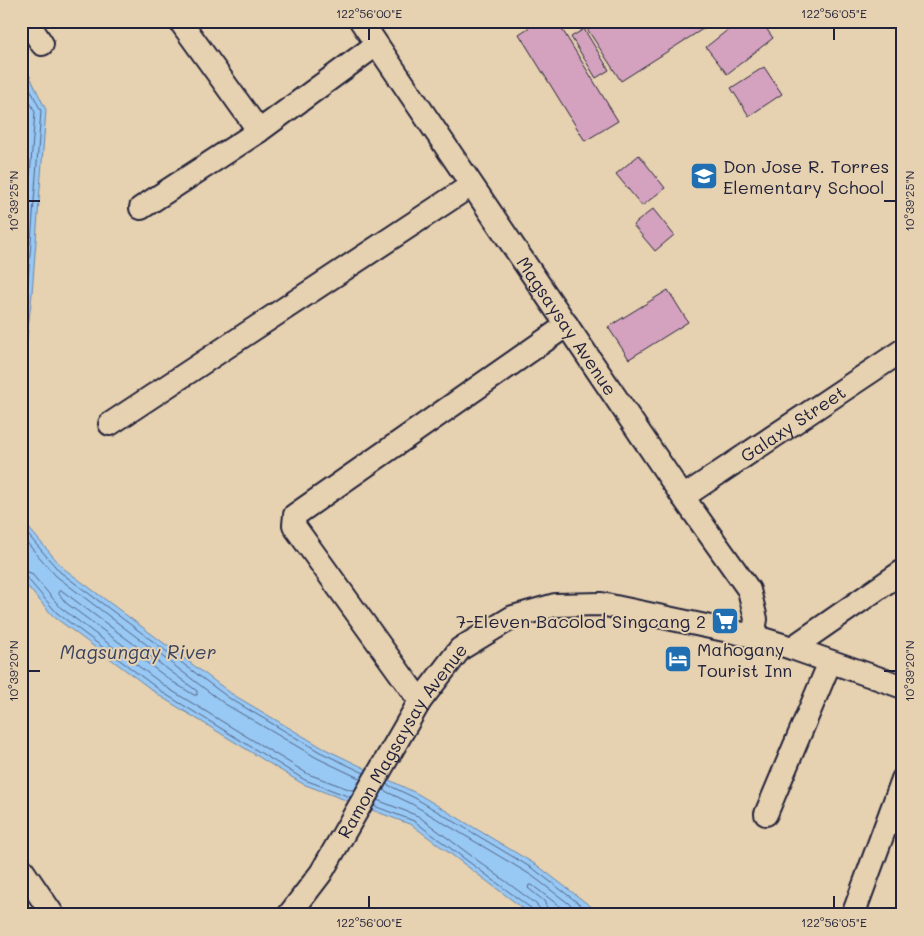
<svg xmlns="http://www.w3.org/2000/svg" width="924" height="936" font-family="Mali,sans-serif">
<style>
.water{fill:#98c8f4;stroke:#6986aa}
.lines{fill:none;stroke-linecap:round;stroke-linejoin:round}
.shore{stroke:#516485;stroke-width:1}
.building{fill:#d4a2be;stroke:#22223b}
.minor-casing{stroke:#22223b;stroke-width:26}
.minor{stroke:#e6d1b0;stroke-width:22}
.ticks{fill:none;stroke:#22223b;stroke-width:2}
.labels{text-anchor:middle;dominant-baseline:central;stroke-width:4;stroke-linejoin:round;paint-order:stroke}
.poi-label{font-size:18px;fill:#22223b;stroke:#e6d1b0;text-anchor:start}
.street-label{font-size:18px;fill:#22223b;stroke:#e6d1b0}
.water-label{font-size:19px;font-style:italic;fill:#3a4360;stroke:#e6d1b0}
.neatline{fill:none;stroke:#22223b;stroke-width:2}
.ticks-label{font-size:12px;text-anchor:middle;fill:#22223b}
</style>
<rect width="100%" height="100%" fill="#e6d1b0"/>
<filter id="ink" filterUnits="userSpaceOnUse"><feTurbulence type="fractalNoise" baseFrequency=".02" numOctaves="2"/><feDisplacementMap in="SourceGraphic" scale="10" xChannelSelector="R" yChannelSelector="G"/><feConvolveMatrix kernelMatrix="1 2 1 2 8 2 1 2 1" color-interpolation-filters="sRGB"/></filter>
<g filter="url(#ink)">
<g class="water">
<path d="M21 58 46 110 32 293 21 391Z"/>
<path d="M21 458 27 526 63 568 232 694 323 748 418 794 538 866 602 915H532L412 825 303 784 163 698 53 616 21 579Z"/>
</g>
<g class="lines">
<g class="shore">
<path d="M21 70 41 111 27 293 21 346"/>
<path d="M21 84 35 112 21 290"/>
<path d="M21 101 27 114 21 192"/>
<path d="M21 515 23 529 60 572 229 698 320 752 364 773"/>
<path d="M21 536 56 576 225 704 317 758 361 779"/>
<path d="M21 570 31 573 61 608 169 689 308 774 354 791"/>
<path d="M21 576 27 578 57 613 165 694 305 780 350 797"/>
<path d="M61 590 197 691V695H194L173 682 66 603 59 594Z"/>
<path d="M386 784 415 798 535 870 594 915"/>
<path d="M383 790 412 804 531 875 584 915"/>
<path d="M377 800 418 816 536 904 540 909V915"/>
<path d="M374 806 414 821 532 909 534 915"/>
<path d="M548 915 547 908 544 901 528 888 529 885H532L571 915"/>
</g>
</g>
<g class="building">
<path d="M539 21H557L618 121 585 141 519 34Z"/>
<path d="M582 21H707L709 25 621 81Z"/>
<path d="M739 21H761L773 38 727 74 706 47Z"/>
<path d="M584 29 609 70 596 78 571 37Z"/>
<path d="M764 67 782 94 749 116 731 88Z"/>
<path d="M639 155 665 188 642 206 616 174Z"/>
<path d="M653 209 674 235 655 251 633 225Z"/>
<path d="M668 290 688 322 629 359 608 327Z"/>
</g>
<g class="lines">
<g class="minor-casing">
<g id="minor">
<path d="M27 21 42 44"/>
<path d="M180 21 259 131"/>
<path id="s1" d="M361 21 683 497 749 590 756 619 753 636"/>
<path d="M141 208 259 131 376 45"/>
<path d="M110 424 470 186"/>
<path id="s2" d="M683 497 903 350"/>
<path d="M792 648 903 571"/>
<path d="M420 701 297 530 294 525 295 515 567 325"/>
<path d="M766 814 830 662"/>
<path d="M21 868 53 915"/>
<path id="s3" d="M289 915 321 873 420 701 460 649 513 617 555 605 601 604 753 636 792 648 903 687"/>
<path d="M853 915 903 779"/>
</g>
</g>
<use href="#minor" class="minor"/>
</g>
</g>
<path class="ticks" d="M369 28V40M834 28V40M28 201H40M884 201H896M28 671H40M884 671H896M369 896V908M834 896V908"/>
<defs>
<g id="school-square" transform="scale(1.4375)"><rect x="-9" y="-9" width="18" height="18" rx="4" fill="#1f6fb2" stroke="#e6d1b0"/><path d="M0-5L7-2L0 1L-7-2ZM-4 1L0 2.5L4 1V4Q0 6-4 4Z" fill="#fff"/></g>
<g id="supermarket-square" transform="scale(1.4375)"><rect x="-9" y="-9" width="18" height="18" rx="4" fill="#1f6fb2" stroke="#e6d1b0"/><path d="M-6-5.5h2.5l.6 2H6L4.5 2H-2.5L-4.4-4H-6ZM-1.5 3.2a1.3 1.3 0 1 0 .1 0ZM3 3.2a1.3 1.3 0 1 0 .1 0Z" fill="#fff"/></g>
<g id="hotel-square" transform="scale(1.4375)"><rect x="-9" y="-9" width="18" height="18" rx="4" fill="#1f6fb2" stroke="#e6d1b0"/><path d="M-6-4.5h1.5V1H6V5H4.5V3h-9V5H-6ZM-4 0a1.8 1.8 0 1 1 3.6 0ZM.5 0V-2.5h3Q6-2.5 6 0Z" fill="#fff"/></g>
</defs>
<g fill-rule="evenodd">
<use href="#school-square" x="704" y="176"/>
<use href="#supermarket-square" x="725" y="621"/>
<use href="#hotel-square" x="678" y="659"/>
</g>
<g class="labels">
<g class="poi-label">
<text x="723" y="166">Don Jose R. Torres<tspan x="723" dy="21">Elementary School</tspan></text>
<text x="706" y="621" text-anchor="end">7-Eleven Bacolod Singcang 2</text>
<text x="697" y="649">Mahogany<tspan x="697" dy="21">Tourist Inn</tspan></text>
</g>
<g class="street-label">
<text stroke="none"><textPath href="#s1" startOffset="368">Magsaysay Avenue</textPath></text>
<text stroke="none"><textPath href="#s2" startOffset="132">Galaxy Street</textPath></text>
<text stroke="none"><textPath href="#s3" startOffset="208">Ramon Magsaysay Avenue</textPath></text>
</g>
<g class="water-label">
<text x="138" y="651">Magsungay River</text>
</g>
</g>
<rect width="924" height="936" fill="none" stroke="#e6d1b0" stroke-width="55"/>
<rect x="28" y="28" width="868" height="880" class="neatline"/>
<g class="ticks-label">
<text x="369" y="18">122°56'00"E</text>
<text x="834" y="18">122°56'05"E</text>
<text transform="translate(14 201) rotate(-90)" y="4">10°39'25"N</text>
<text transform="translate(910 201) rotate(-90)" y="4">10°39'25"N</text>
<text transform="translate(14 671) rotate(-90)" y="4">10°39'20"N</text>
<text transform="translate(910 671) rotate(-90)" y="4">10°39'20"N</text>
<text x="369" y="927">122°56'00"E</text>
<text x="834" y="927">122°56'05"E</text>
</g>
</svg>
